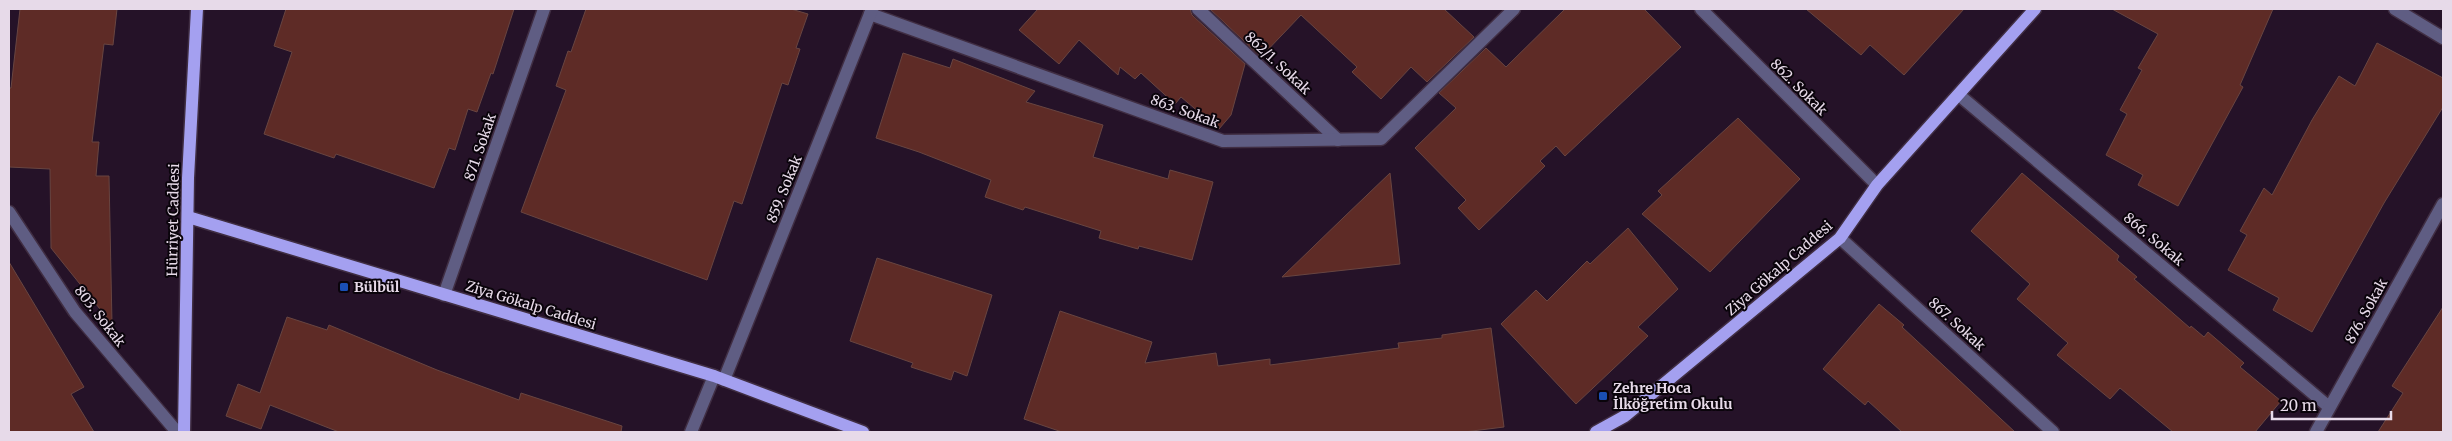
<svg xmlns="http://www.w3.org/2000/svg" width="2452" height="441" font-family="Merriweather,serif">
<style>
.building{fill:#5e2b26;stroke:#684541}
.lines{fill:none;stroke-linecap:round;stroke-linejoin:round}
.minor-casing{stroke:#402e43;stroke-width:15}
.major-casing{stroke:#402e43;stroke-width:15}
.minor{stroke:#5f5d83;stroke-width:12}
.major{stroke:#a4a0f0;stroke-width:12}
.transit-dot{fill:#1a4fb4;stroke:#0a040b;stroke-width:2}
.labels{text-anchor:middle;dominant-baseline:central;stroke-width:4;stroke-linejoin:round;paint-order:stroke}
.street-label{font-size:14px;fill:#e7dae9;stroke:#0a040b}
.poi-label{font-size:14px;font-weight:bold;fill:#e7dae9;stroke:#0a040b;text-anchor:start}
</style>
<rect width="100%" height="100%" fill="#251228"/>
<g class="building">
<path d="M20 9H117L113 45 104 44 92 142H99L96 176H109L112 324 51 248 50 169 9 167V88H11Z"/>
<path d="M286 9H514L493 74 491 73 477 112 468 109 455 150 449 148 434 188 336 154 334 158 264 134 292 52 274 46Z"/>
<path d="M586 9H791L808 14 796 48 800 49 788 85 782 83 742 204 734 201 707 280 521 212 566 90 556 86 568 51 571 52Z"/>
<path d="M1038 9H1190L1192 15 1245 64 1231 115 1219 129 1181 97 1175 104 1141 73 1135 79 1120 67 1118 75 1079 40 1059 64 1019 30Z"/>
<path d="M1210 9H1444L1474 37 1427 82 1411 67 1381 99 1352 72 1357 67 1301 15 1261 57Z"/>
<path d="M1565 9H1644L1681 47 1565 156 1556 146 1540 161 1545 166 1479 230 1458 208 1466 200 1415 148 1456 108 1439 93 1486 48 1506 67Z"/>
<path d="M1806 9H1964L1904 75 1870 45 1861 55Z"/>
<path d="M2112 9H2273L2240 85 2243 87 2178 206 2138 185 2143 175 2106 155 2127 114 2120 110 2142 70 2138 68 2158 34Z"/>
<path d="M2377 43 2443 78V107L2384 203 2312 332 2273 310 2279 298 2228 270 2247 235 2240 231 2264 188 2272 195 2312 120 2339 76 2355 86Z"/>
<path d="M903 53 950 68 953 59 1035 91 1026 102 1103 125 1093 157 1168 179 1170 170 1213 182 1192 260 1139 246 1138 249 1099 238 1101 231 1025 207 1023 210 985 197 991 180 919 152 876 138Z"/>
<path d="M1738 118 1800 179 1710 272 1642 214 1662 195 1658 191Z"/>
<path d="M1390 173 1400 264 1282 277 1343 218Z"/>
<path d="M2022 173 2119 256 2117 260 2137 277 2134 279 2190 328 2191 326 2204 337 2208 332 2244 363 2240 367 2281 401 2255 432H2173L2120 388 2110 399 2057 355 2068 343 2017 299 2030 284 1971 231Z"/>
<path d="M1628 228 1678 289 1638 327 1648 336 1576 404 1501 324 1536 290 1547 301 1587 261 1590 264Z"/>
<path d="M877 258 992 295 967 376 954 371 951 380 911 367 913 363 850 341Z"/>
<path d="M9 262 84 387 71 394 94 432H9Z"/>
<path d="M1879 304 1904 325 1902 327 2015 432H1902L1868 401 1865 405 1823 369Z"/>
<path d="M2443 307V432H2378L2403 393 2392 386Z"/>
<path d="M1060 311 1152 342 1145 363 1216 353 1218 366 1270 359V365L1399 348 1398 343 1442 338V335L1491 328 1504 427 1464 432H1062L1024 419Z"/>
<path d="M287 317 327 330 329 325 437 370 519 400 521 393 622 426 621 432H339L270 405 261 429 226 416 238 384 260 393Z"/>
</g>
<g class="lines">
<g class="minor-casing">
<g id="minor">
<path d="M1198 9 1338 140"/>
<path d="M1701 9 1877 185"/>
<path d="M2395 9 2443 38"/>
<path d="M870 14 1223 141 1381 139 1514 9"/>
<path d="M1959 95 2329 407"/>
<path d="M9 212 75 312 177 432"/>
<path d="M1840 238 2053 432"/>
<path d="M444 295 544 9"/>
<path d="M724 380 872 9"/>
<path d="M691 432 714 376"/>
<path d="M2316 432 2443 204"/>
</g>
</g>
<g class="major-casing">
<g id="major">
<path d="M188 217 714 376 863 432"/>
<path d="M184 432 188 178 197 9"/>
<path d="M1596 432 1625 416 1840 238 1877 185 2035 9"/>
</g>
</g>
<use href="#minor" class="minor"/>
<use href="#major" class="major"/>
</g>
<g class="transit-dot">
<rect x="339" y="282" width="10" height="10" rx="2.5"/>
<rect x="1598" y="391" width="10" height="10" rx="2.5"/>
</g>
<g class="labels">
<g class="street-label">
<text transform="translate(1278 63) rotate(43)">862/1. Sokak</text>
<text transform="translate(1799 87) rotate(45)">862. Sokak</text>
<text transform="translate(1185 111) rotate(20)">863. Sokak</text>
<text transform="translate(480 147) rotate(-71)">871. Sokak</text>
<text transform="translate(784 189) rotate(-68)">859. Sokak</text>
<text transform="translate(173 220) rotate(-89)">Hürriyet Caddesi</text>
<text transform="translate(2154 239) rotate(40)">866. Sokak</text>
<text transform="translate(1779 268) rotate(-41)">Ziya Gökalp Caddesi</text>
<text transform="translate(531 305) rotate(17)">Ziya Gökalp Caddesi</text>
<text transform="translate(2366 311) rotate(-61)">876. Sokak</text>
<text transform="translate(100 316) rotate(52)">803. Sokak</text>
<text transform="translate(1957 324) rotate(42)">867. Sokak</text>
</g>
<g class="poi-label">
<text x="354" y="287">Bülbül</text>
<text x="1613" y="388">Zehre Hoca<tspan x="1613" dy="16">İlköğretim Okulu</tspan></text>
</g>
</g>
<rect width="2452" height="441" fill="none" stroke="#e7dae9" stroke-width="20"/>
<path d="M2272 411v8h119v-8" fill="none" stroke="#e7dae9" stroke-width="2.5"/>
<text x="2280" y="411" font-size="15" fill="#e7dae9" stroke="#0a040b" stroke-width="4" paint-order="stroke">20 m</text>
</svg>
